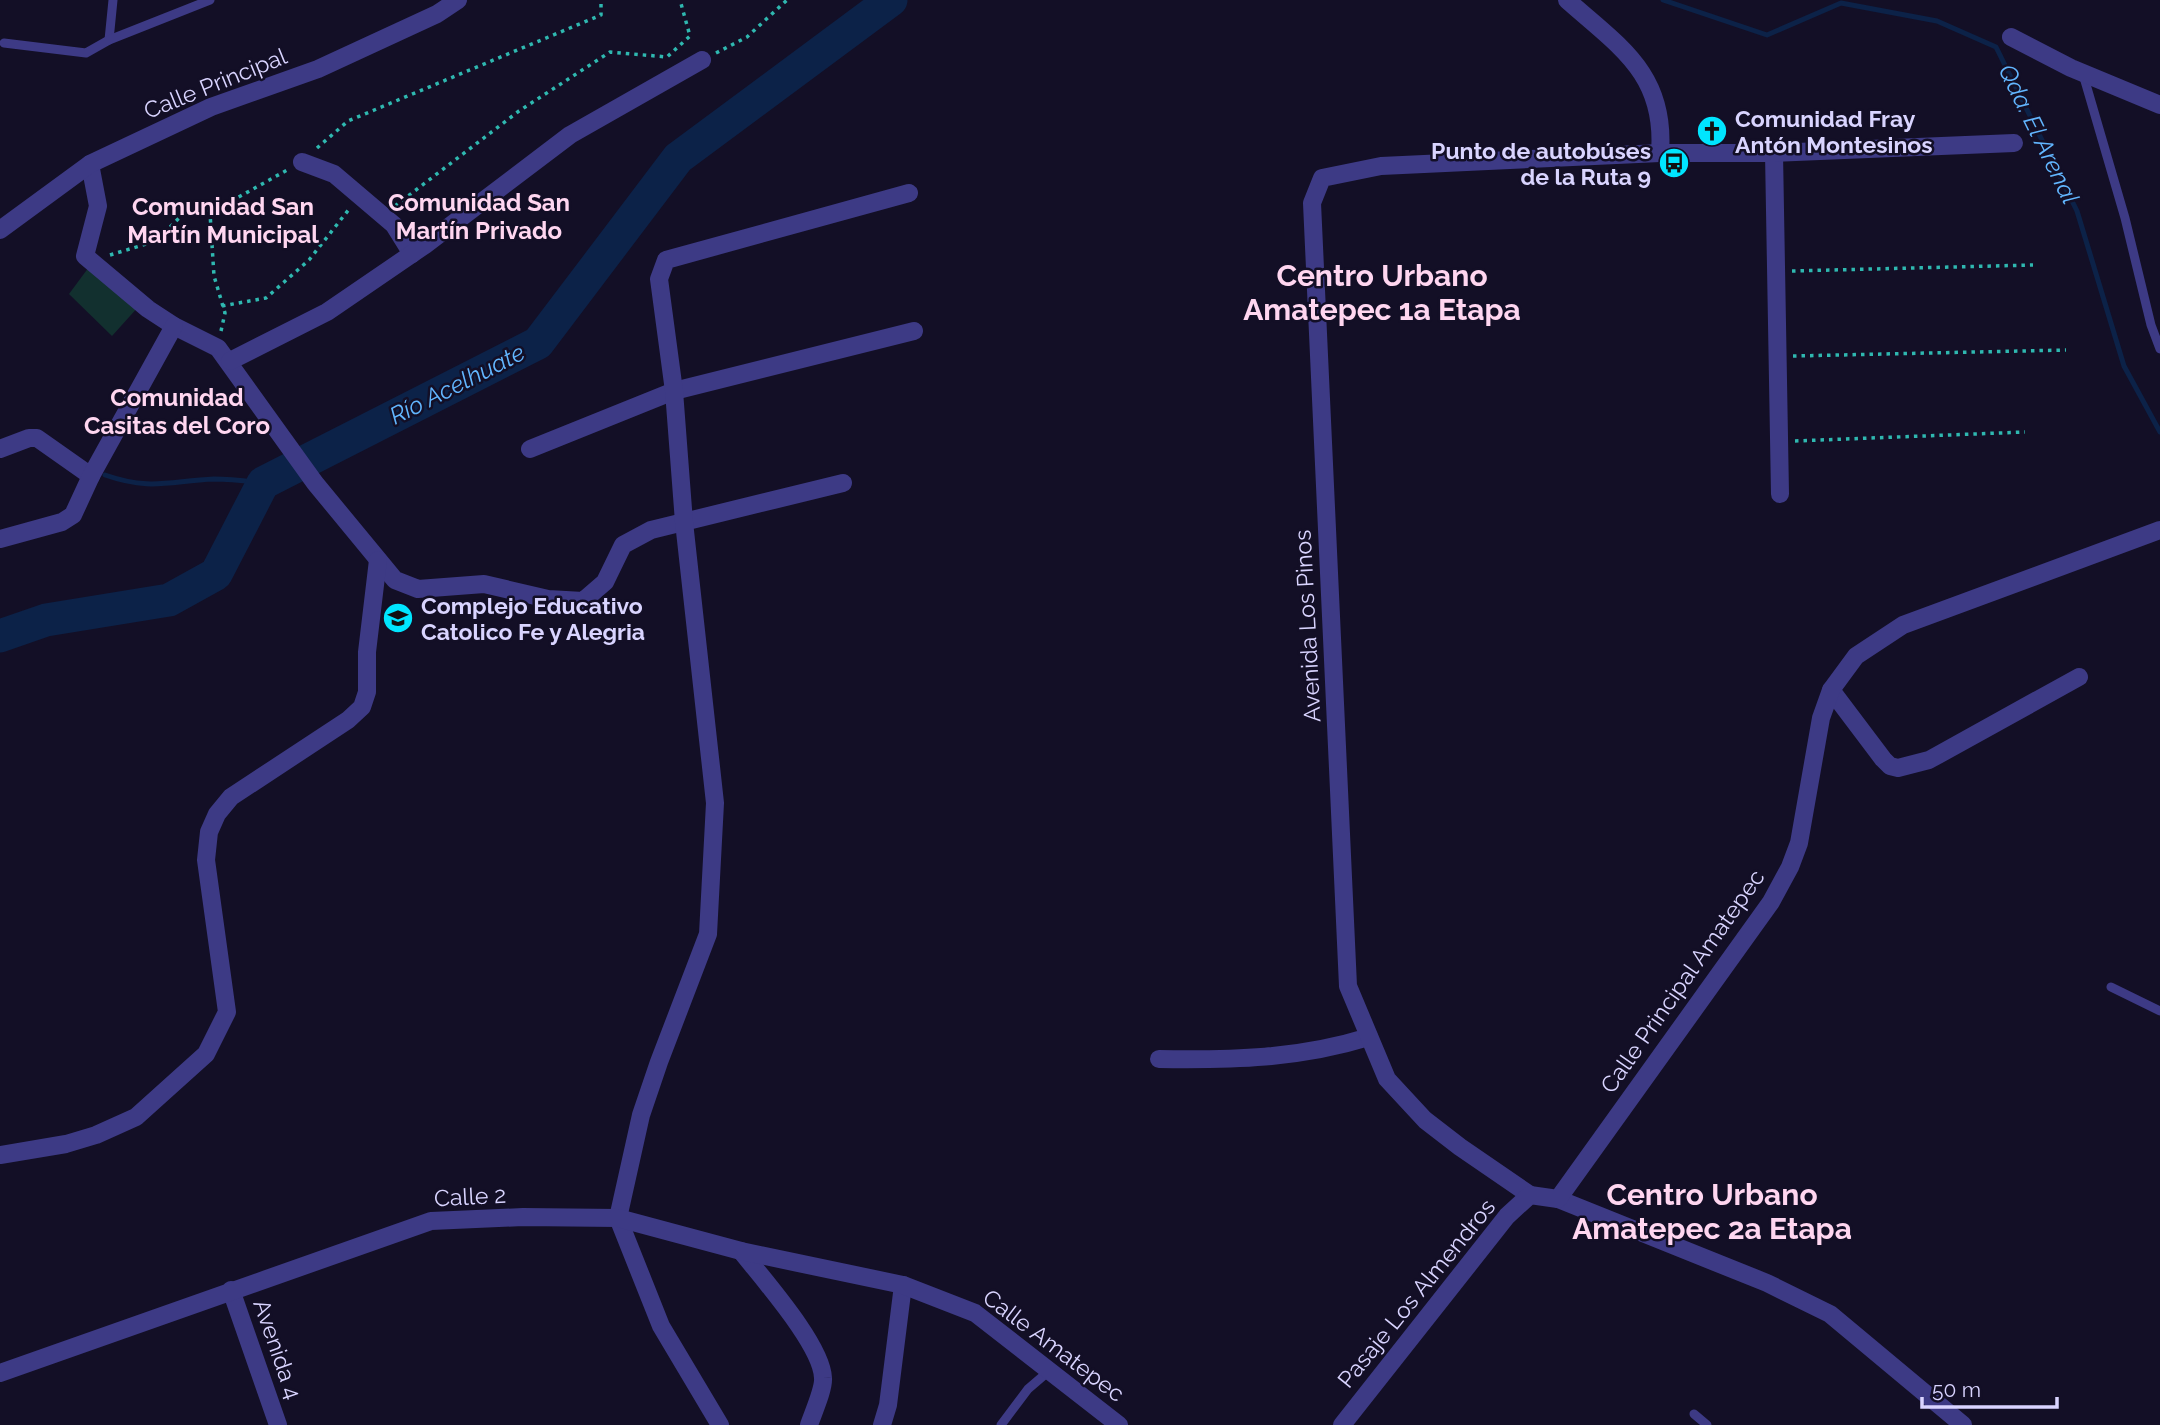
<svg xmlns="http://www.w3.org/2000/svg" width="2160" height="1425" font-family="Raleway,sans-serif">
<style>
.green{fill:#12302f}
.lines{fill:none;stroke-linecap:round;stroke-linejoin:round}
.stream{stroke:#0c2248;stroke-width:5}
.river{stroke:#0c2248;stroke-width:33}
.path{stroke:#2fb8b0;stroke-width:3.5;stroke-dasharray:3.5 5;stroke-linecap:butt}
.service{stroke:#3d3a85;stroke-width:9}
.minor{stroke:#3d3a85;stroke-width:18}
.tertiary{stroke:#3d3a85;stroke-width:18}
.labels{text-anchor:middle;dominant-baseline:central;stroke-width:5;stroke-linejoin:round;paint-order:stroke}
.street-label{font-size:23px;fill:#d9d4ff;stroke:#130f26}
.poi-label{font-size:23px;font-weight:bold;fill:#d9d4ff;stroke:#130f26;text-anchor:start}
.water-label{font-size:24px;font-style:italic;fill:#62b6ff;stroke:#130f26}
.neighbourhood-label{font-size:24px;font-weight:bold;fill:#ffd6f0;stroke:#130f26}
.district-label{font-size:30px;font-weight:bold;fill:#ffd6f0;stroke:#130f26}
</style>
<rect width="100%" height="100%" fill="#130f26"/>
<path class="green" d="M89 267 139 306 112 336 69 294Z"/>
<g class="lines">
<g class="stream">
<path d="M1663 0 1767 35 1841 3 1937 21 1996 47 2077 211 2124 366 2160 432"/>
<path d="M105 475C151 491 169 481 214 479 230 479 247 481 263 483"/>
</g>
<path class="river" d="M0 636 46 620 169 600 216 574 263 483 538 343 678 158 891 0"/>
<g class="path">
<path d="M716 53 747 37 787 0"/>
<path d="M317 148 348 121 601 15V0"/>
<path d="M395 206 519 111 610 52 667 57 690 36 680 0"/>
<path d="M110 255 156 241 190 207 210 213"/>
<path d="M1792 271 2033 265"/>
<path d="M222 306 266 298 309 260 350 208"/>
<path d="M221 331 225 313 214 276 210 213 289 169"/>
<path d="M1793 356 2066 350"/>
<path d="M1795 441 2025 432"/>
</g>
<g class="service">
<path d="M109 40 113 0"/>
<path d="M4 43 86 53 109 40 210 0"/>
<path d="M2083 74 2125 218 2151 325 2160 349"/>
<path d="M2111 987 2160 1011"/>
<path d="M1694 1414 1707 1425"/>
<path d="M1001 1425 1028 1389 1049 1371"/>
</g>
<g class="minor">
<path d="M1567 0C1620 47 1666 74 1660 153"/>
<path d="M2011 37 2071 68 2160 105"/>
<path d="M1774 153 1780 494"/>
<path d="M302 162 334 174 394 225 412 254"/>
<path d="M90 164 98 206 85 256 148 309 174 326 218 348 315 483 395 580 418 589 484 584 548 599 583 601 605 582 623 545 651 530 843 483"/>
<path d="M0 230 90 164 211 107 318 69 437 14 458 0"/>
<path d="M230 361 327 312 425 245 570 135 702 60"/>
<path d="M0 449 29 438H37L91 476"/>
<path d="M530 449 674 391 914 331"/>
<path d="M0 539 62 522 73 515 91 476 174 326"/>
<path d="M1831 690 1883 759 1890 766 1898 768 1929 760 2079 677"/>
<path d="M1159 1059C1233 1060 1298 1059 1369 1037"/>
<path d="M0 1155 66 1144 96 1135 136 1117 206 1054 227 1012 206 860 209 832 217 814 231 797 348 720 362 707 367 692V652L378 560"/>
<path d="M1530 1195 1460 1147 1425 1120 1387 1079 1348 986 1312 203 1322 178 1381 166 1660 153H1774L2014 143"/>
<path d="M1558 1199 1767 1283 1830 1314 1963 1425"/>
<path d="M741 1251C762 1278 822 1345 823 1378 824 1389 813 1413 809 1425"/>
<path d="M231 1290 278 1425"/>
<path d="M720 1425 661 1326 618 1218 641 1115 659 1062 708 934 715 803 684 522 674 391 659 279 666 260 909 193"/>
<path d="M882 1425 888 1405 903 1285"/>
</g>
<g class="tertiary">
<path d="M0 1373 431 1221 523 1217 618 1218 741 1251 903 1285 975 1313 1119 1425"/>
<path d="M1342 1425 1507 1216 1530 1195 1558 1199 1771 902 1790 867 1799 843 1821 718 1831 690 1856 656 1903 625 2160 530"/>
</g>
</g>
<defs>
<g id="church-disc" transform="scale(1.575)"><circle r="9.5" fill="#00e5ff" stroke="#130f26"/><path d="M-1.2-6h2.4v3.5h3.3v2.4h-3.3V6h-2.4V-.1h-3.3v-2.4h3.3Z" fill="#111"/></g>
<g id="bus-disc" transform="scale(1.575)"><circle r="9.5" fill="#00e5ff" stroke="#130f26"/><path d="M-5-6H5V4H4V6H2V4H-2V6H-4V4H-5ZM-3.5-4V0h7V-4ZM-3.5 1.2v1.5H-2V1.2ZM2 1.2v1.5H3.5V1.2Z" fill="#111"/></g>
<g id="school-disc" transform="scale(1.575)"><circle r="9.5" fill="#00e5ff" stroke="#130f26"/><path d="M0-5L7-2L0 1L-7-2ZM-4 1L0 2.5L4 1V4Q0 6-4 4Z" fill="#111"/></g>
</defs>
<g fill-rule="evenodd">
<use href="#church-disc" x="1712" y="131"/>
<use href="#bus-disc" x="1674" y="163"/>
<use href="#school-disc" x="398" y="618"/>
</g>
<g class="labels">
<g class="street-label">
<text transform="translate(215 83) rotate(-22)">Calle Principal</text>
<text transform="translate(1307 626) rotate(-93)">Avenida Los Pinos</text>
<text transform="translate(1682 981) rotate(-55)">Calle Principal Amatepec</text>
<text transform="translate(470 1196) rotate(-3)">Calle 2</text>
<text transform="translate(1416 1293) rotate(-51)">Pasaje Los Almendros</text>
<text transform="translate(1054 1345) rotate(37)">Calle Amatepec</text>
<text transform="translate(278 1349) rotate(71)">Avenida 4</text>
</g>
<g class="poi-label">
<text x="1735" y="118">Comunidad Fray<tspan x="1735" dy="26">Antón Montesinos</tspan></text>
<text x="1651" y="150" text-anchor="end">Punto de autobúses<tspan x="1651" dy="26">de la Ruta 9</tspan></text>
<text x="421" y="605">Complejo Educativo<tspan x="421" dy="26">Catolico Fe y Alegria</tspan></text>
</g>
<g class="water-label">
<text transform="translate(2039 134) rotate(64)">Qda. El Arenal</text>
<text transform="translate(457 384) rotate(-27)">Río Acelhuate</text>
</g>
<g class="neighbourhood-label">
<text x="479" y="202">Comunidad San<tspan x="479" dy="28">Martín Privado</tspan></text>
<text x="223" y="206">Comunidad San<tspan x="223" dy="28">Martín Municipal</tspan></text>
<text x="177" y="397">Comunidad<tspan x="177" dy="28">Casitas del Coro</tspan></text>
</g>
<g class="district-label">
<text x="1382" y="275">Centro Urbano<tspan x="1382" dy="34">Amatepec 1a Etapa</tspan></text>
<text x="1712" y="1194">Centro Urbano<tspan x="1712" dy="34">Amatepec 2a Etapa</tspan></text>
</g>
</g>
<path d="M1922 1397v10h135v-10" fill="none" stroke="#d9d4ff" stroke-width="3.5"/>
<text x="1932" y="1397" font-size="21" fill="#d9d4ff" stroke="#130f26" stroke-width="5" paint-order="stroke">50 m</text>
</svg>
